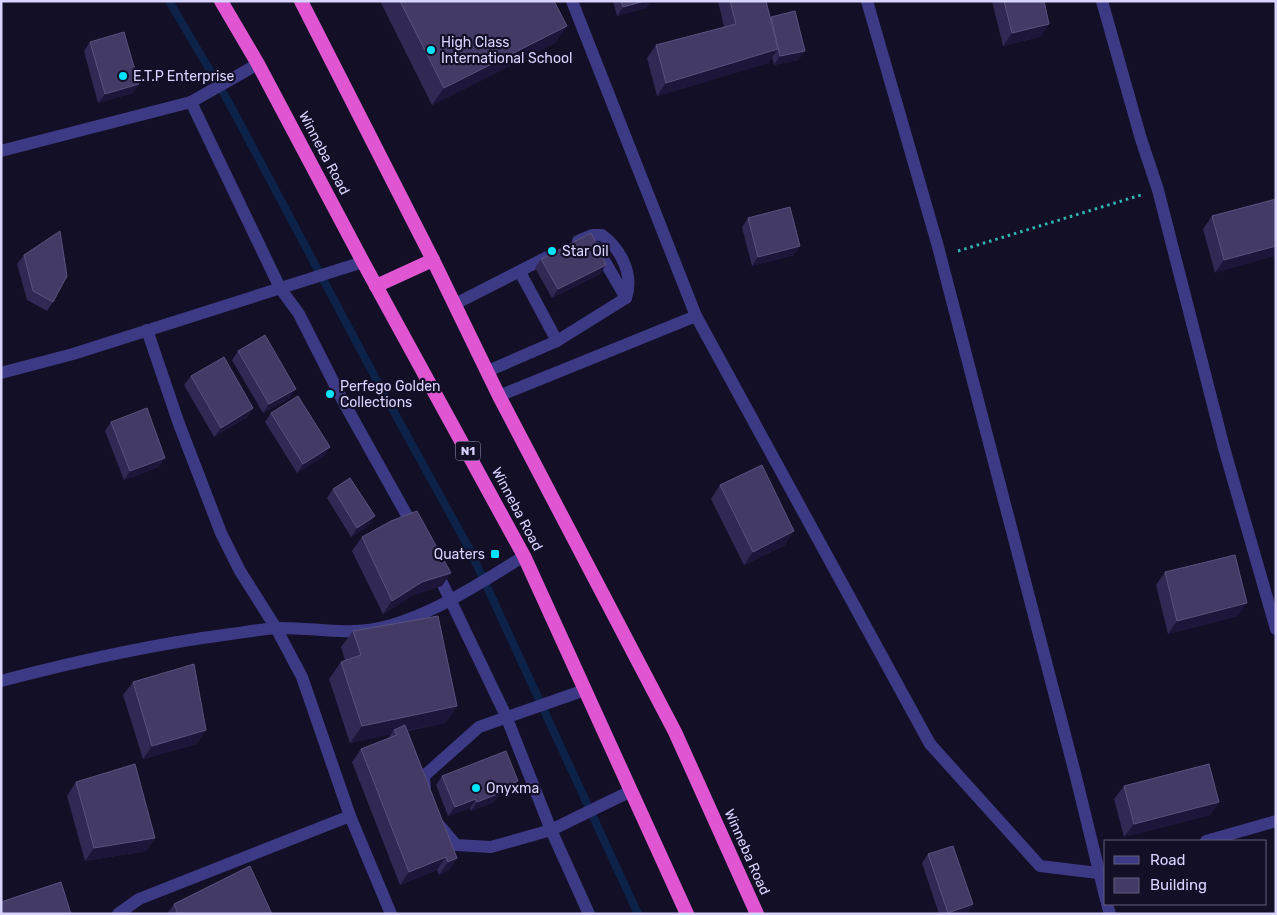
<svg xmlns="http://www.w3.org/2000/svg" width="1277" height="915" font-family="Rubik,sans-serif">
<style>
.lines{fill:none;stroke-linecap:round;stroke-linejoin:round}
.stream{stroke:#0c2248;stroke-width:8}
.path{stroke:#2fb8b0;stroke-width:3;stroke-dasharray:2.5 4;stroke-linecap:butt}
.service{stroke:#3d3a85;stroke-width:12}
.minor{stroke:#3d3a85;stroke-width:12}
.trunk{stroke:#e055d1;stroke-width:14}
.wall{fill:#312854}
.shaded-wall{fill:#1d163a}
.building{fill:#433a66;stroke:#5a527e}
.poi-dot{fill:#00e5ff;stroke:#130f26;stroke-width:2}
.labels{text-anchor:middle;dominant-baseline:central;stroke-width:4.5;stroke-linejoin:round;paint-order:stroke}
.shield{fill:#130f26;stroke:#9e99be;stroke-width:1}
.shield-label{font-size:12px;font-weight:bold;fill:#d9d4ff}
.poi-label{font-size:14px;fill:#d9d4ff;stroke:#130f26;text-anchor:start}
.street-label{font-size:14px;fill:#d9d4ff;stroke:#130f26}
</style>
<rect width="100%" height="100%" fill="#130f26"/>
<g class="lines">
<path class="stream" d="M169 1 228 101 383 392 470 550 638 914"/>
<path class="path" d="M958 251 1141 195"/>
<g class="service">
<path d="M191 102 280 288 299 314 343 401 414 528"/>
<path d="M597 248 626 298"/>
<path d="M520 272 557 341"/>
<path d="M455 304 553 254"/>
<path d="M488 371 557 341 626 298C634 275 621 249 602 235H592L578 241"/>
<path d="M435 568 506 716 551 830 589 914"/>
<path d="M425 792 424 776 479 727 585 690"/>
<path d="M439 825 456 845 491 847 551 830 631 791"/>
</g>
<g class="minor">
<path d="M572 1 696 316 930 744 1040 866 1098 873 1106 871"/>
<path d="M867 1 937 243 1076 777 1106 900"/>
<path d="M1102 1 1141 139 1158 190 1224 448 1276 629"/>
<path d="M1 151 191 102 258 64"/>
<path d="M147 330 179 424 221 533 240 571 276 628 302 677 350 816 391 914"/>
<path d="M1 373 73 354 363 262"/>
<path d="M499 396 696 316"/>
<path d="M1 681C77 661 153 644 231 634 246 632 262 629 277 628 309 627 343 635 375 629 426 619 481 583 524 556"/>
<path d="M1206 841 1276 821"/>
<path d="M1107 904 1110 914"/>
<path d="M118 914 139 899 350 816"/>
</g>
<g class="trunk">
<path d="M221 1 258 64 363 262 524 556 687 914"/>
<path d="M301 1 433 260 499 396 675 732 757 914"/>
<path d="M376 286 433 260"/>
</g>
</g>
<g class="wall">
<path d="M380 1H554L567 26 555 43 432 105Z"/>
<path d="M613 1H651L646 8 617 16Z"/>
<path d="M718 1H766L770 18 771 17 805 51 798 60 774 65 772 57 768 63 657 96 647 58 656 45 724 27Z"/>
<path d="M992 1H1044L1049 24 1040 37 1003 46Z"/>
<path d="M90 42 133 93 98 103 84 51Z"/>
<path d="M1276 199 1215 273 1203 229 1212 216Z"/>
<path d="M748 218 794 255 752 266 742 227Z"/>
<path d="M24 255 53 302 47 311 27 300 17 264Z"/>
<path d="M541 259 600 274 552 298 535 268Z"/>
<path d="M238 351 290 398 263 413 232 360Z"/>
<path d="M191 376 253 408 247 417 214 437 184 385Z"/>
<path d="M271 413 324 456 297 473 265 422Z"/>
<path d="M111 422 159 467 124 480 105 431Z"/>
<path d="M720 485 785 545 744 565 711 499Z"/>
<path d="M333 489 369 525 351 537 327 498Z"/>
<path d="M362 537 442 586 413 595 383 614 352 551Z"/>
<path d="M1165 572 1238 616 1168 634 1156 585Z"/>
<path d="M353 631 457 706 445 723 408 731 457 858 448 871 439 875 437 870 400 885 352 762 361 749 388 738 391 734 350 743 329 679 341 662 345 660 341 647Z"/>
<path d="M133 682 206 730 196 744 143 759 123 695Z"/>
<path d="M442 776 512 790 498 796 494 802 471 811 470 808 448 816 436 785Z"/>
<path d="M76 782 155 838 146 851 85 861 67 796Z"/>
<path d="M1124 786 1219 802 1210 815 1124 837 1114 799Z"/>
<path d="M928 854 973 904 967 913 965 914H939L922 863Z"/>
<path d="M174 904 272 914H167Z"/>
</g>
<g class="shaded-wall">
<path d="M645 1H651L646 8 617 16 623 7Z"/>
<path d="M1049 24 1040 37 1003 46 1012 33Z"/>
<path d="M567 26 555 43 432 105 444 88Z"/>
<path d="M778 49 768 63 657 96 666 83Z"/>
<path d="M805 51 798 60 774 65 780 56Z"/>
<path d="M139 84 133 93 98 103 105 94Z"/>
<path d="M800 246 794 255 752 266 758 257Z"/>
<path d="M1276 246V256L1215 273 1224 260Z"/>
<path d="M606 265 600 274 552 298 558 289Z"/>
<path d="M296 389 290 398 263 413 269 404Z"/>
<path d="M253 408 247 417 214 437 221 428Z"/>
<path d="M330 447 324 456 297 473 303 464Z"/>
<path d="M165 458 159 467 124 480 130 471Z"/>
<path d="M375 516 369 525 351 537 357 528Z"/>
<path d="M794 531 785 545 744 565 753 552Z"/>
<path d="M451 573 442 586 413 595 383 614 392 601 422 582Z"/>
<path d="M1247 603 1238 616 1168 634 1177 621Z"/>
<path d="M457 706 445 723 396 733 394 730 391 734 350 743 362 726Z"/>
<path d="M206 730 196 744 143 759 152 746Z"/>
<path d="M518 781 512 790 498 796 494 802 471 811 477 802 499 789Z"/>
<path d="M476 799 470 808 448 816 455 807Z"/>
<path d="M1219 802 1210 815 1124 837 1134 824Z"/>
<path d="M155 838 146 851 85 861 94 848Z"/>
<path d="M446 857 437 870 400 885 409 872Z"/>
<path d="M457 858 448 871 439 875 448 862Z"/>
<path d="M973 904 967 913 965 914H948V913Z"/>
</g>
<g class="building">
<path d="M400 1H554L567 26 444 88Z"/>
<path d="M621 1H645L623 7Z"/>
<path d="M730 1H766L778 49 666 83 656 45 736 24Z"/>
<path d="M1004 1H1044L1049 24 1012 33Z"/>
<path d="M795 11 805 51 780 56 771 17Z"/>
<path d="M124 32 139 84 105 94 90 42Z"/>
<path d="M1276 199V246L1224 260 1212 216Z"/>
<path d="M790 207 800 246 758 257 748 218Z"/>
<path d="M60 231 67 276 53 302 33 291 24 255Z"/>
<path d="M591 233 606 265 558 289 541 259Z"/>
<path d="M265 335 296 389 269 404 238 351Z"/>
<path d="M224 357 253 408 221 428 191 376Z"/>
<path d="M298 396 330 447 303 464 271 413Z"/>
<path d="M147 408 165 458 130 471 111 422Z"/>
<path d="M762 465 794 531 753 552 720 485Z"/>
<path d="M350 478 375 516 357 528 333 489Z"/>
<path d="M417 511 451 573 422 582 392 601 362 537 391 521Z"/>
<path d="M1235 555 1247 603 1177 621 1165 572Z"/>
<path d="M438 616 457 706 362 726 341 662 361 655 353 631Z"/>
<path d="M194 664 206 730 152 746 133 682Z"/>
<path d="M405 725 457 858 448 862 446 857 409 872 361 749 397 735 394 730Z"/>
<path d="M506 751 518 781 499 789 500 793 477 802 476 799 455 807 442 776Z"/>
<path d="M135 764 155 838 94 848 76 782Z"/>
<path d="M1209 764 1219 802 1134 824 1124 786Z"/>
<path d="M953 846 973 904 948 913 928 854Z"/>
<path d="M250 866 272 914H178L174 904Z"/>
<path d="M61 882 71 914H1V902Z"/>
</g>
<g class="poi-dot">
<circle cx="431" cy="50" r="5"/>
<circle cx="123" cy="76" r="5"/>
<circle cx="552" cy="251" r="5"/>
<circle cx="330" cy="394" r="5"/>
<rect x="490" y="549" width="10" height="10" rx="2.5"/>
<circle cx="476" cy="788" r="5"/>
</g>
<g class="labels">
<rect class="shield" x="455.5" y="441.5" width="25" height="19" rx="4"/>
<g class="shield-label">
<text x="468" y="451">N1</text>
</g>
<g class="poi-label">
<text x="441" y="42">High Class<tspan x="441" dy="16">International School</tspan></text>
<text x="133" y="76">E.T.P Enterprise</text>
<text x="562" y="251">Star Oil</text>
<text x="340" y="386">Perfego Golden<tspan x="340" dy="16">Collections</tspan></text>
<text x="485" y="554" text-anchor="end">Quaters</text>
<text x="486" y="788">Onyxma</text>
</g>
<g class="street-label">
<text transform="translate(324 153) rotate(62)">Winneba Road</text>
<text transform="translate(517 509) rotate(62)">Winneba Road</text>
<text transform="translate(747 852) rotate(66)">Winneba Road</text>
</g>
</g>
<rect width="1277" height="915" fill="none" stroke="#d9d4ff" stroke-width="5"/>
<rect x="1104" y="840" width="162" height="65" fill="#130f26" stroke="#625e7d"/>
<rect x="1114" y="856" width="25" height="8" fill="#3d3a85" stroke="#625e7d"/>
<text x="1150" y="865" font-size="15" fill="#d9d4ff">Road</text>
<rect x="1114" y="878" width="25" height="15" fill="#433a66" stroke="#625e7d"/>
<text x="1150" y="890" font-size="15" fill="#d9d4ff">Building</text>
</svg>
